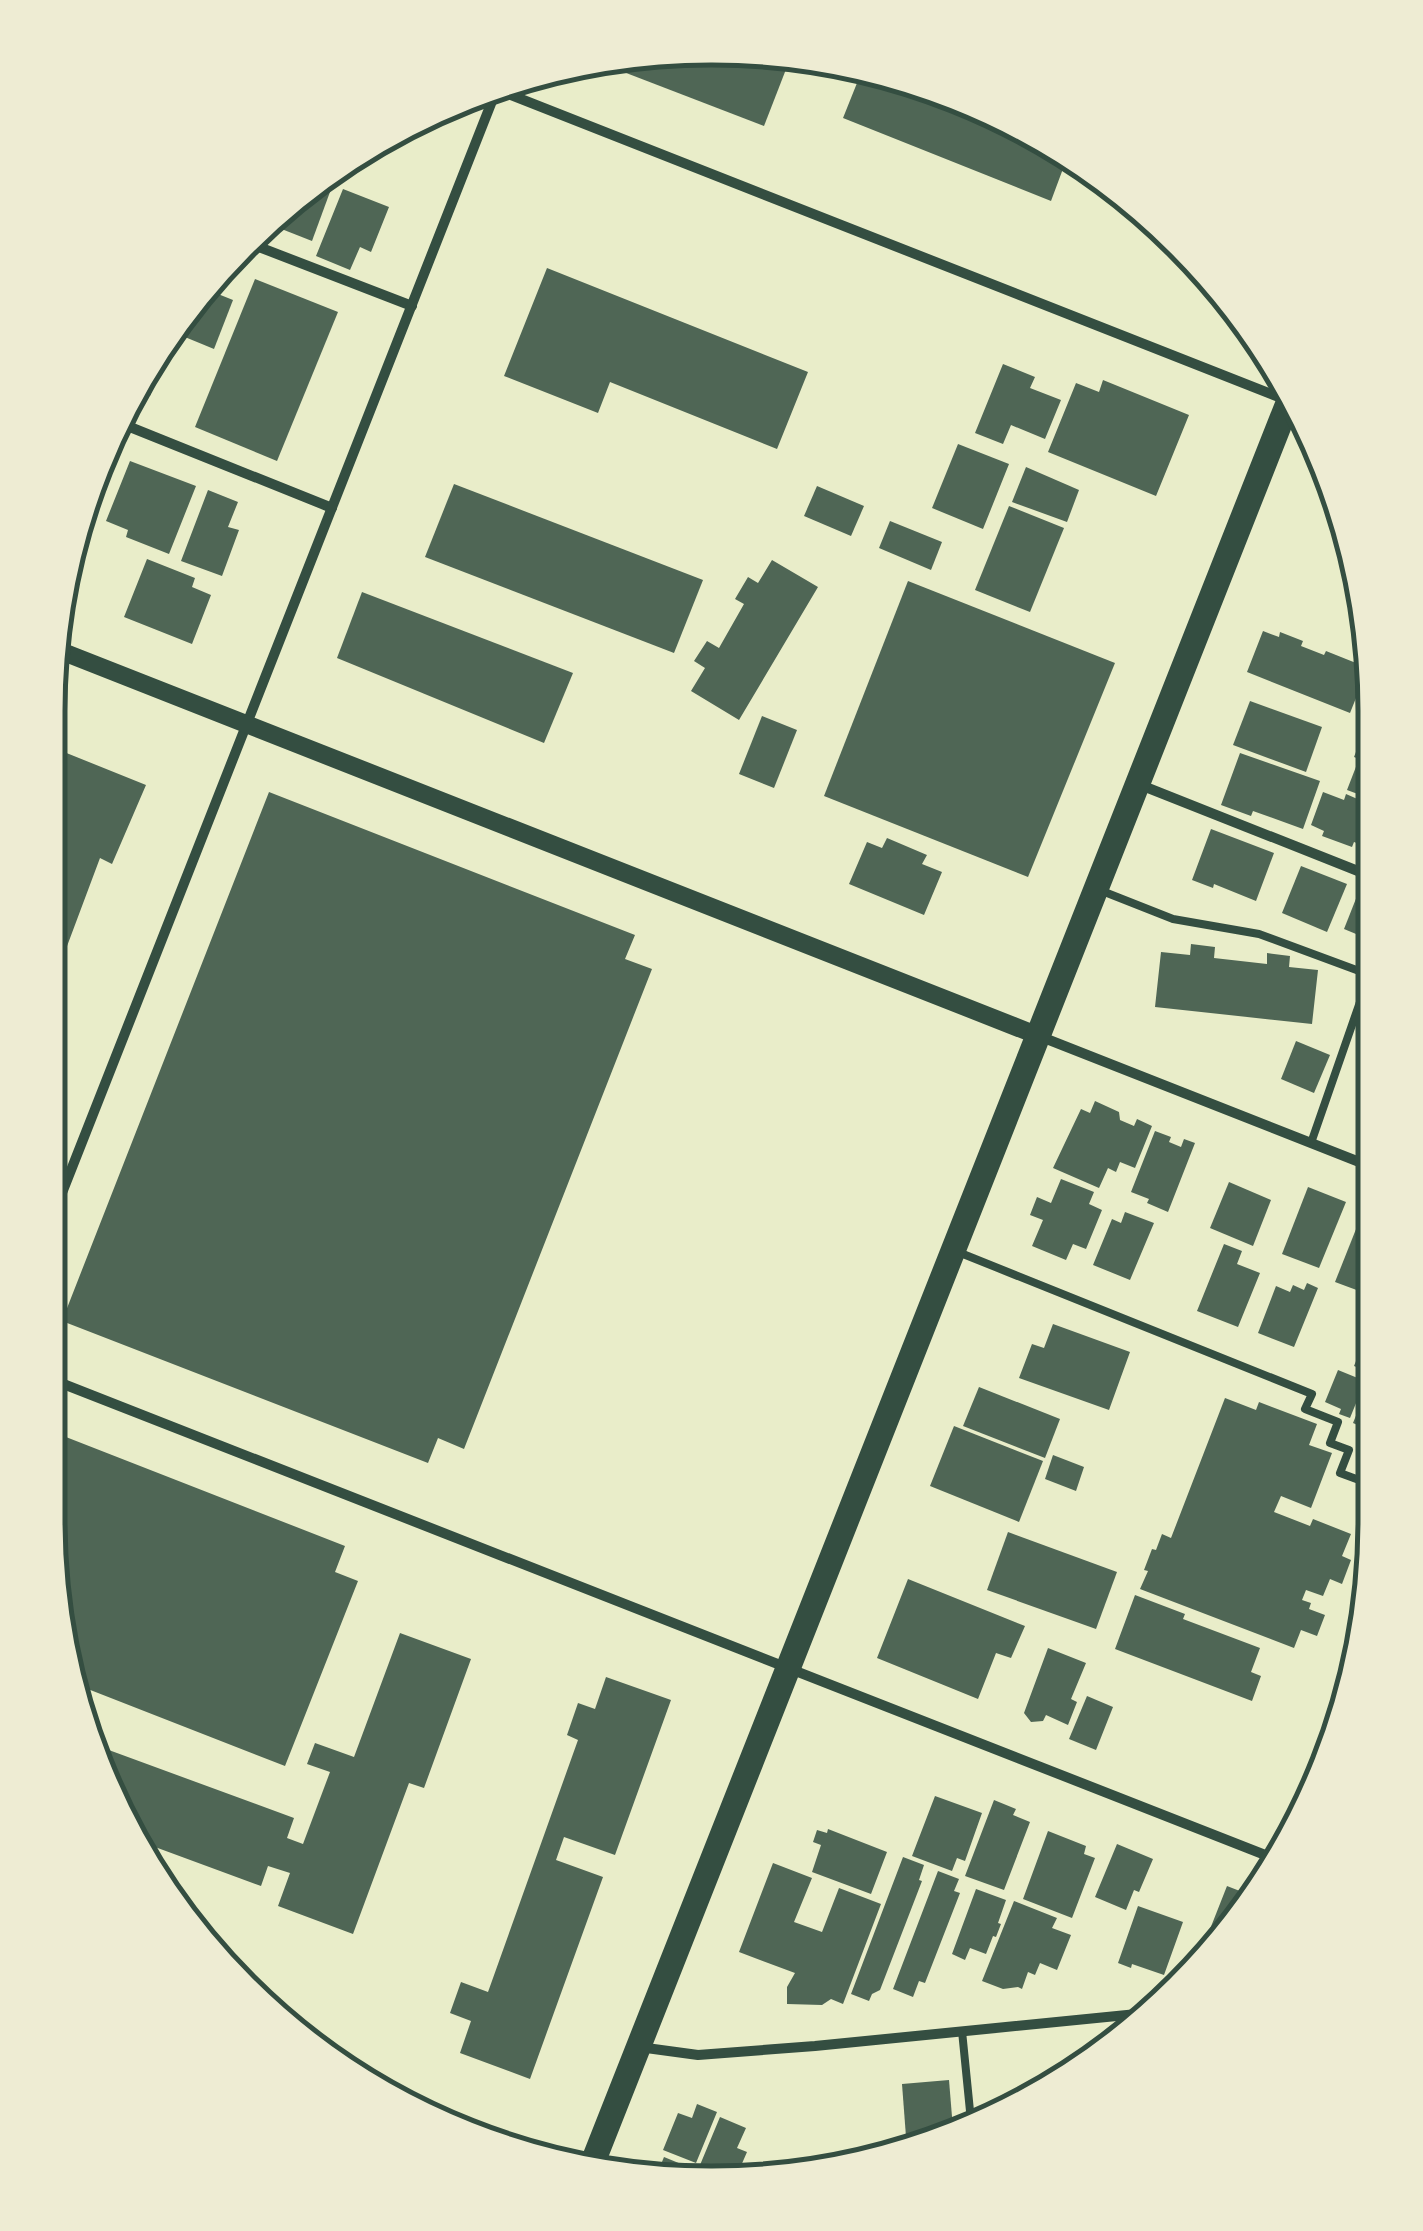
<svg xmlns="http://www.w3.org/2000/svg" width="1423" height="2231" font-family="Raleway,sans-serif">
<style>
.building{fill:#4f6655}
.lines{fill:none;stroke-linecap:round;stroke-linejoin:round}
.service{stroke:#344e41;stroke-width:8}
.minor{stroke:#344e41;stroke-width:10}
.tertiary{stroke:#344e41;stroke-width:18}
.primary{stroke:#344e41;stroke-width:25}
.rim{fill:none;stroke:#344e41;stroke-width:5}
</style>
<rect width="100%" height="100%" fill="#e9edc9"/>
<g class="building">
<path d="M668 49 772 52 790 59 764 126 595 61Z"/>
<path d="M863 68 924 83 1043 136 1078 161 1067 158 1051 201 843 118Z"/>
<path d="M359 152 351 175 333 169 358 153Z"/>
<path d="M321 176 334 181 312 241 279 228 288 203 307 185Z"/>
<path d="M343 189 389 207 371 252 360 247 350 270 316 256Z"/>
<path d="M1153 217 1182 247 1147 233Z"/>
<path d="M547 268 808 372 777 449 610 382 598 413 504 376Z"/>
<path d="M255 279 338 312 277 461 195 427Z"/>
<path d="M203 288 233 300 214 349 180 335 194 301Z"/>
<path d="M175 330 150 396 135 390 145 374Z"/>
<path d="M1003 364 1035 377 1030 388 1061 400 1045 439 1011 425 1003 444 975 433Z"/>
<path d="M1103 380 1189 415 1156 496 1048 452 1076 383 1099 392Z"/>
<path d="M958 444 1009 464 983 529 932 508Z"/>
<path d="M130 461 196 486 169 554 126 537 128 530 106 521Z"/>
<path d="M1026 467 1079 490 1067 522 1012 502Z"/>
<path d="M454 484 703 580 674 653 425 557Z"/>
<path d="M817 486 864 506 851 536 804 516Z"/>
<path d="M208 490 238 502 228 527 239 530 222 576 181 561Z"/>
<path d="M1009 506 1064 528 1030 612 975 590Z"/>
<path d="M890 521 942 542 931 570 879 548Z"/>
<path d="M147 559 195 578 192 587 211 595 192 644 124 617Z"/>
<path d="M772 560 818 587 739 720 691 691 705 668 694 661 707 641 719 648 744 604 735 599 748 577 758 583Z"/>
<path d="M908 581 1115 663 1028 877 824 796Z"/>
<path d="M362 592 573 673 544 743 337 658Z"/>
<path d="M1263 631 1279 637 1280 632 1303 641 1301 646 1324 655 1326 651 1356 663 1355 668 1366 673 1350 713 1247 672Z"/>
<path d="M1374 674V720L1358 714Z"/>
<path d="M1250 701 1322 727 1306 772 1233 745Z"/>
<path d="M762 716 797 730 774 788 739 774Z"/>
<path d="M1366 726 1374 729V800L1347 790 1359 759 1354 757Z"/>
<path d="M64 752 146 785 112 864 100 858 51 989 52 782Z"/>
<path d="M1240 753 1320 781 1303 829 1253 811 1251 816 1221 805Z"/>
<path d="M269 792 635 935 625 959 652 969 464 1449 438 1438 428 1463 62 1321Z"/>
<path d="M1323 792 1344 800 1346 794 1362 801 1360 806 1373 811V835L1369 848 1354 842 1352 847 1322 836 1324 831 1311 825Z"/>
<path d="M1211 829 1274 853 1256 901 1214 884 1213 888 1192 880Z"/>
<path d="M887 838 927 855 922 864 942 872 924 915 849 884 867 842 882 848Z"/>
<path d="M1301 866 1347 884 1327 932 1282 913Z"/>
<path d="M1361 886 1373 891V941L1344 929Z"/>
<path d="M1191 944 1215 947 1214 958 1267 964V953L1290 956 1289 967 1318 970 1312 1024 1155 1007 1161 952 1190 955Z"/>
<path d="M1296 1041 1330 1055 1314 1093 1281 1079Z"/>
<path d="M1095 1101 1119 1112 1120 1120 1134 1126 1137 1119 1152 1126 1135 1168 1120 1162 1116 1172 1108 1168 1099 1188 1053 1168 1081 1109 1090 1113Z"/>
<path d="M1155 1131 1171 1137 1169 1142 1181 1147 1184 1139 1195 1143 1168 1212 1147 1203 1149 1199 1131 1192Z"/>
<path d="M1061 1179 1094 1192 1089 1204 1102 1210 1086 1249 1073 1244 1066 1260 1032 1246 1043 1220 1030 1215 1037 1197 1051 1203Z"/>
<path d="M1229 1182 1271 1200 1253 1246 1210 1228Z"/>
<path d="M1308 1187 1346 1202 1319 1268 1282 1254Z"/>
<path d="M1364 1209 1372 1212 1370 1295 1335 1282Z"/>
<path d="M1125 1212 1154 1223 1130 1280 1093 1265 1112 1219 1121 1223Z"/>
<path d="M1224 1244 1242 1251 1237 1264 1260 1273 1238 1327 1197 1311Z"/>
<path d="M1307 1283 1318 1288 1294 1347 1258 1333 1276 1286 1290 1292 1293 1285 1304 1290Z"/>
<path d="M1053 1324 1130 1352 1109 1410 1019 1378 1032 1344 1044 1348Z"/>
<path d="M1360 1351 1371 1355V1373L1354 1366Z"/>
<path d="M1338 1370 1365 1381 1350 1418 1339 1414 1341 1409 1325 1402Z"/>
<path d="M1371 1378V1431L1353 1423Z"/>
<path d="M979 1387 1060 1419 1045 1458 963 1426Z"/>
<path d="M1225 1398 1256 1410 1259 1402 1317 1424 1309 1445 1332 1453 1311 1508 1281 1496 1274 1512 1310 1526 1313 1519 1351 1534 1342 1556 1351 1560 1342 1584 1330 1579 1323 1596 1306 1590 1302 1600 1311 1603 1309 1609 1325 1615 1317 1636 1301 1630 1294 1648 1140 1589 1148 1571 1144 1570 1152 1549 1156 1550 1162 1534 1171 1538Z"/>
<path d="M954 1426 1043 1461 1019 1522 930 1486Z"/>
<path d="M48 1430 345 1546 335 1572 358 1581 285 1766 75 1684 48 1520Z"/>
<path d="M1053 1455 1084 1467 1076 1491 1045 1479Z"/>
<path d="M1008 1532 1117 1572 1096 1629 987 1590Z"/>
<path d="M908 1579 1025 1626 1011 1658 996 1653 978 1699 877 1658Z"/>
<path d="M1135 1595 1185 1614 1183 1619 1260 1648 1251 1672 1261 1676 1252 1701 1115 1649Z"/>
<path d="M400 1633 471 1659 424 1788 409 1783 353 1934 278 1906 290 1873 268 1866 261 1886 136 1840 87 1742 294 1818 287 1838 303 1844 330 1772 307 1764 315 1743 354 1757Z"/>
<path d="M1048 1648 1086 1663 1071 1699 1077 1702 1068 1725 1046 1715 1043 1721 1031 1722 1024 1713Z"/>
<path d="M606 1677 671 1700 615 1855 564 1837 556 1860 603 1877 530 2079 460 2053 471 2021 450 2013 461 1982 488 1992 578 1740 567 1735 578 1703 595 1709Z"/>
<path d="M1087 1696 1113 1707 1096 1750 1069 1739Z"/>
<path d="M935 1796 982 1813 965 1861 957 1858 952 1871 912 1856Z"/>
<path d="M994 1800 1016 1809 1013 1815 1030 1822 1004 1890 965 1876Z"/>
<path d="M828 1829 887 1852 871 1894 812 1872 821 1845 813 1842 817 1830 827 1833Z"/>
<path d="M1048 1831 1086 1846 1084 1854 1095 1858 1072 1918 1023 1899Z"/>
<path d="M1117 1844 1153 1859 1139 1892 1134 1890 1126 1910 1095 1897Z"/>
<path d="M903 1857 924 1865 919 1880 922 1881 880 1990 872 1994 869 2001 851 1994Z"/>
<path d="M773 1863 812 1878 794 1922 822 1932 839 1888 881 1904 843 2004 831 1999 822 2005 787 2004V1987L795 1973 739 1952Z"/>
<path d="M938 1871 959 1879 954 1891 960 1893 925 1983 919 1981 913 1997 893 1989Z"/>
<path d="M1227 1886 1250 1895 1212 1956 1201 1952Z"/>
<path d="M976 1889 1006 1900 998 1923 1001 1924 996 1937 993 1936 986 1954 970 1948 965 1960 952 1954Z"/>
<path d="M1014 1901 1057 1918 1052 1928 1071 1935 1057 1970 1040 1963 1035 1975 1028 1972 1022 1989 1018 1987 1003 1989 982 1981Z"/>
<path d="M1138 1906 1183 1922 1164 1975 1132 1964 1131 1968 1118 1963Z"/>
<path d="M949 2080 953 2129 907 2150 902 2084Z"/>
<path d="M416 2095 444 2107 440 2117 412 2102Z"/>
<path d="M1014 2102 987 2114V2104Z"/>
<path d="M697 2104 717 2112 696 2163 663 2150 678 2113 692 2118Z"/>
<path d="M445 2117 496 2138 493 2146 444 2119Z"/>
<path d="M720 2117 746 2128 737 2148 747 2152 737 2175 727 2176 700 2165Z"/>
<path d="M664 2157 703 2173 700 2179 669 2182 655 2179Z"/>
</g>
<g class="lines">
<g class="service">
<path d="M1102 891 1173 919 1259 934 1370 975 1360 1002"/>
<path d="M1311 1143 1360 1002 1373 1005"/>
<path d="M958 1252 1312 1394 1305 1409 1338 1422 1330 1443 1349 1450 1340 1473 1370 1484"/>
<path d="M962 2031 971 2121"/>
</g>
<g class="minor">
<path d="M493 88 1289 401"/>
<path d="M246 242 412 306"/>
<path d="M115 421 332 508"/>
<path d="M1138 784 1373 877"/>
<path d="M1039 1036 1372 1167"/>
<path d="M49 1226 498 86"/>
<path d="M48 1378 1273 1858"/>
<path d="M639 2047 698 2055 815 2046 1147 2013"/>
</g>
<path class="tertiary" d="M53 648 1039 1036"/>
<path class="primary" d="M591 2167 1292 393"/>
</g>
<path d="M0 0H1423V2231H0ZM711 65H712A646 646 0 0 1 1358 711V1520A646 646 0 0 1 712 2166H711A646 646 0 0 1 65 1520V711A646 646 0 0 1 711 65Z" fill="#eeecd3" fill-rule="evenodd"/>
<path class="rim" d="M711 65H712A646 646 0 0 1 1358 711V1520A646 646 0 0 1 712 2166H711A646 646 0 0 1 65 1520V711A646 646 0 0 1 711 65Z"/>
</svg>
